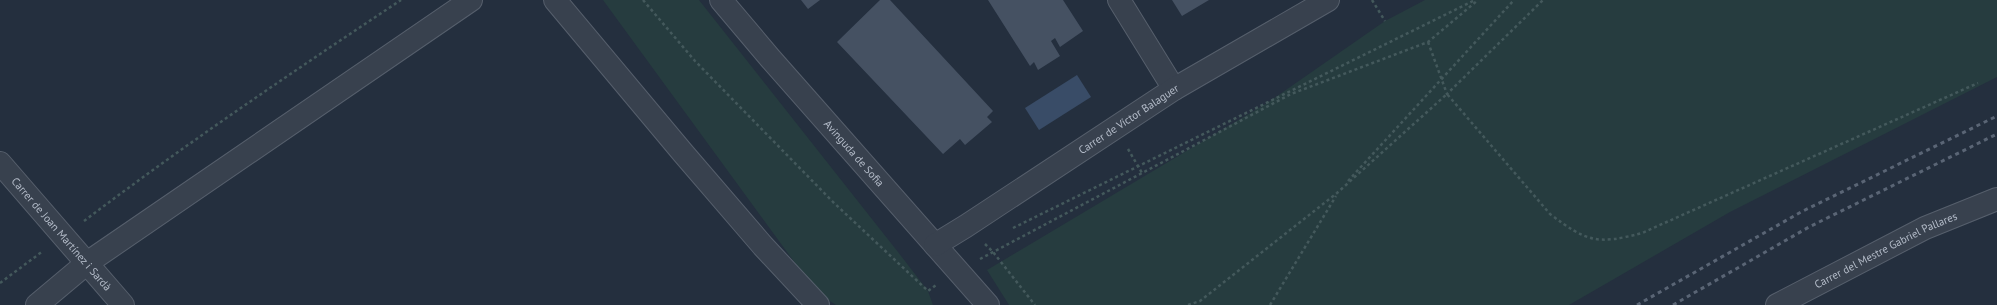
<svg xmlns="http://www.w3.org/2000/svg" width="1997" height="305" font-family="'PT Sans',sans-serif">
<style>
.green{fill:#263c3f}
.water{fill:#394c67}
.building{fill:#455162}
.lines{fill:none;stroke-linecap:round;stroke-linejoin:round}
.minor-casing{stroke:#565f6c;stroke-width:24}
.path{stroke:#44595c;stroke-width:2.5;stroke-dasharray:3 3;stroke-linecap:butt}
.minor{stroke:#38414e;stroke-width:22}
.rail{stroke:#5a6575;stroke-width:3;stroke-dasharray:4 4;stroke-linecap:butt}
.labels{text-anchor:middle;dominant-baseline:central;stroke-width:3.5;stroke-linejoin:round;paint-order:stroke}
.street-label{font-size:11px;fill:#b4bcc9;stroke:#1d2633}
</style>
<rect width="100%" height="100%" fill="#242f3e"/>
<g class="green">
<path d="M603 0H699L898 252 928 291 933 305H836L817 293Z"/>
<path d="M1425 0H1997V77L1730 212 1569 305H1009L987 270 1267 103 1385 21Z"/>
</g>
<path class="water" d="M1077 75 1091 97 1039 130 1025 108Z"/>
<g class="building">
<path d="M801 0H820L808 9Z"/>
<path d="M880 0H890L993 111 987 117 992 122 965 145 960 139 943 154 837 42Z"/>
<path d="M988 0H1063L1083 31 1060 47 1055 38 1051 41 1060 56 1038 70 1034 62 1030 66Z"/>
<path d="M1172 0H1209L1182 16Z"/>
</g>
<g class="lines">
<g class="minor-casing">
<g id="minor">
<path d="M555 0 683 153 763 246 818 305"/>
<path id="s1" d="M721 0 770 58 988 305"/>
<path d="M1119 0 1174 89"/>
<path id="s2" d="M0 163 123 305"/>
<path id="s3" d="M935 245 966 226 1174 89 1328 0"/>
<path d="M37 305 87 263 471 0"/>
<path id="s4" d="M1777 305 1925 228 1997 199"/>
</g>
</g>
<g class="path">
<path d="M643 0 695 61 833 202 928 291 936 285"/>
<path d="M1372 0 1385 21"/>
<path d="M1428 42 1447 94 1543 0"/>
<path d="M1128 149 1142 173"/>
<path d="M1348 181 1514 0"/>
<path d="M84 221C187 143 294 71 401 0"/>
<path d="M1013 228 1475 0"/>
<path d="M985 244 993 252 1035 305"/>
<path d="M980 259 1291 94 1428 42 1478 0"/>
<path d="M0 283 43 251"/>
<path d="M1188 305 1200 301 1337 193 1447 94 1550 214C1587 242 1597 245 1642 233L1978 83"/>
<path d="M1270 305 1336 196"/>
</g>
<use href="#minor" class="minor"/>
<g class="rail">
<path d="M1637 305 1801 212 1997 116"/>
<path d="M1673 305 1809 227 1997 134"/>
</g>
</g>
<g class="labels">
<g class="street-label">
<text stroke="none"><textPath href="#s3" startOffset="231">Carrer de Víctor Balaguer</textPath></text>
<text stroke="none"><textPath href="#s1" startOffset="203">Avinguda de Sofia</textPath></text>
<text stroke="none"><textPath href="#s2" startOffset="94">Carrer de Joan Martínez i Sardà</textPath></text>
<text stroke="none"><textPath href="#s4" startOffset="122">Carrer del Mestre Gabriel Pallares</textPath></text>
</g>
</g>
</svg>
